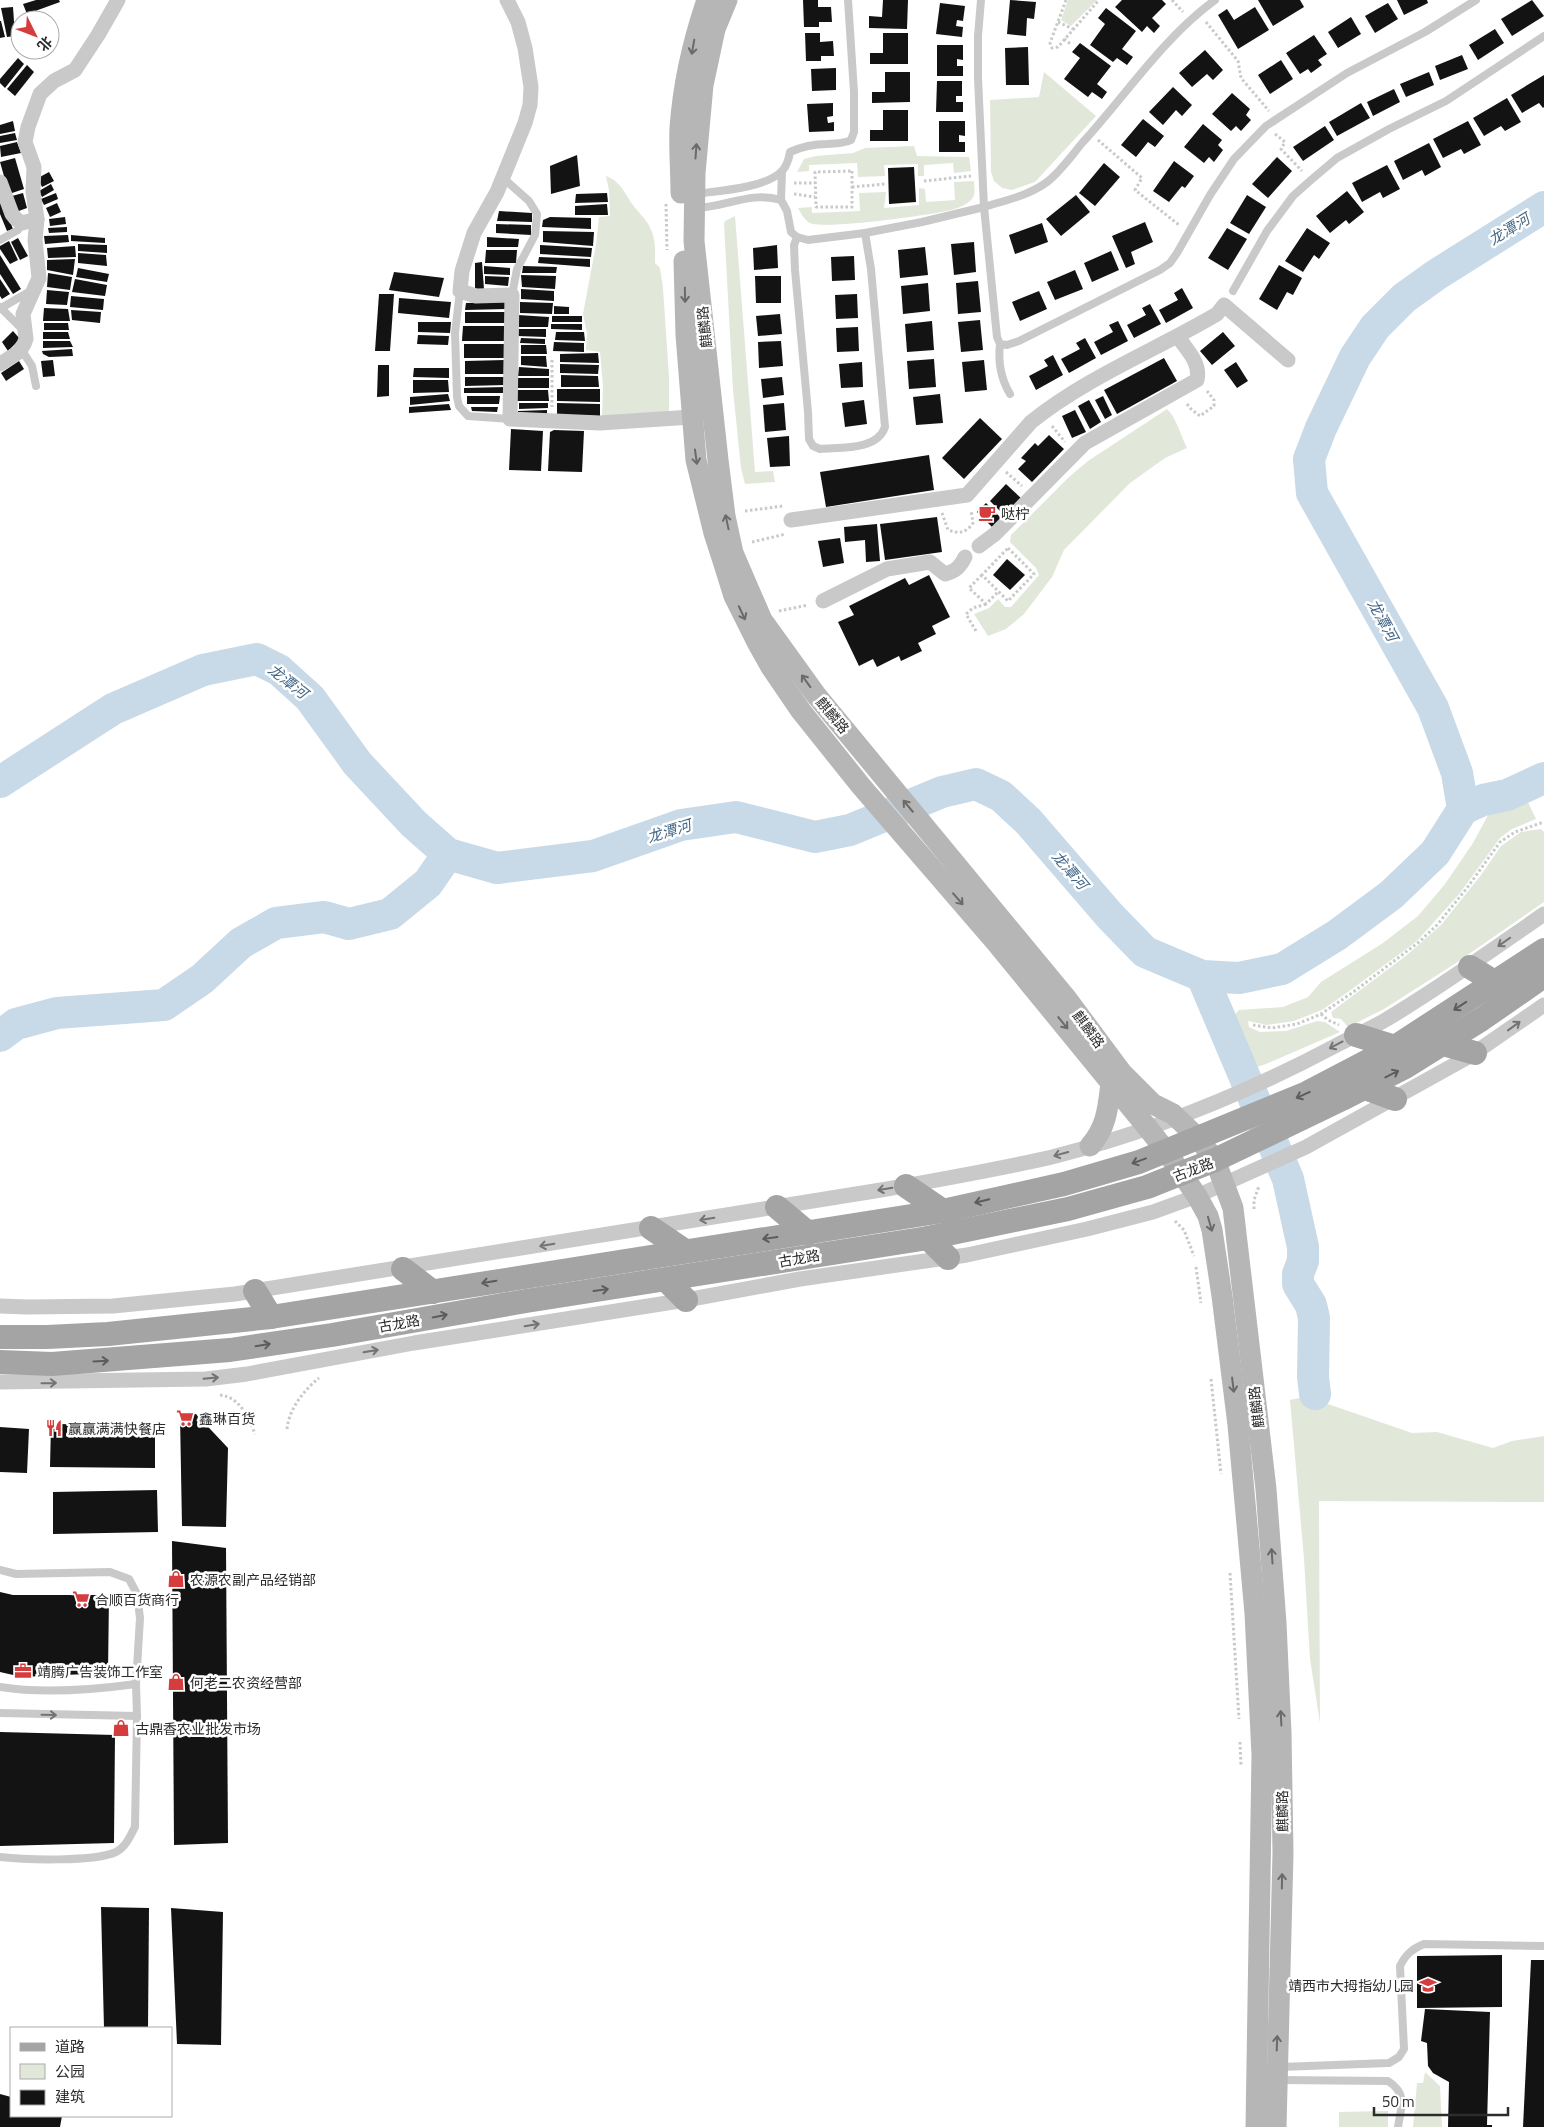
<svg xmlns="http://www.w3.org/2000/svg" width="1544" height="2127" font-family="'Titillium Web','Noto Sans SC',sans-serif">
<style>
.green{fill:#e1e8da}
.lines{fill:none;stroke-linecap:round;stroke-linejoin:round}
.river{stroke:#c8d9e7;stroke-width:32}
.building{fill:#131313}
.path{stroke:#c9c9c9;stroke-width:3;stroke-dasharray:2.5 2.5;stroke-linecap:butt}
.lane{stroke:#c9c9c9;stroke-width:8}
.street{stroke:#c9c9c9;stroke-width:15}
.secondary{stroke:#b6b6b6;stroke-width:21}
.primary{stroke:#a4a4a4;stroke-width:24}
.oneway{stroke:#6a6a6a}
.oneway2{stroke:#737373}
.oneway3{stroke:#5c5c5c}
.labels{text-anchor:middle;dominant-baseline:central;stroke-width:5;stroke-linejoin:round;paint-order:stroke}
.street-label{font-size:14px;fill:#2c2c2c;stroke:#fff}
.poi-label{font-size:14px;fill:#2c2c2c;stroke:#fff;text-anchor:start}
.water-label{font-size:15px;font-style:italic;fill:#426686;stroke:#fff}
</style>
<rect width="100%" height="100%" fill="#fff"/>
<g class="green">
<path d="M1068 0H1097L1071 26 1061 20Z"/>
<path d="M1044 72 1096 116 1035 182 1012 190 1002 188 994 181 991 172 990 100 1039 97Z"/>
<path d="M914 146 917 156 969 157 971 171 954 173 953 163 924 165V176H918V164L884 165 885 176 858 177 857 163 809 165V171L797 172 804 159 816 156 853 153 865 148Z"/>
<path d="M606 176C623 182 626 198 637 210 643 217 649 223 652 232 656 242 655 254 655 263L660 268 663 288 669 377V412L602 417 603 387 600 352 586 350 587 333 583 314 596 245 599 217 610 216 609 190Z"/>
<path d="M974 181C974 187 976 194 972 199 967 205 958 208 951 210 932 215 823 230 810 223 804 220 801 213 798 208L812 207V213L860 211 859 193 886 192 884 208 919 205V188L925 189 926 202 955 200 954 182Z"/>
<path d="M735 216 755 472 773 471 775 482 745 484 741 468 733 390 724 224 725 221Z"/>
<path d="M1167 409C1176 417 1181 436 1187 448L1165 458 1130 483 1064 550 1052 577 1024 614 1006 629 988 636 974 614 989 608 998 599 1005 607H1011L1039 575 1036 568 1010 542 1011 535 1069 477 1088 461Z"/>
<path d="M1520 796 1526 798 1536 819 1512 829 1500 838 1460 893 1417 941 1348 992 1322 1010 1294 1021 1267 1025 1248 1021 1249 1027 1260 1032 1286 1031 1317 1021 1325 1022 1340 1032 1266 1064 1257 1067 1251 1064 1231 1019 1239 1010 1283 1007 1308 997 1321 982 1383 943 1418 916 1445 884 1473 843 1488 815 1496 806Z"/>
<path d="M1541 829 1544 832V902L1453 965 1384 1009 1348 1027 1341 1019 1333 1018 1331 1012 1407 955 1441 925 1481 875 1501 846 1521 832Z"/>
<path d="M1299 1398 1328 1404 1412 1433 1437 1432 1493 1448 1512 1441 1544 1436V1502L1319 1501 1320 1723 1310 1659 1304 1559 1290 1400Z"/>
<path d="M1425 2072 1440 2086 1442 2127H1413L1417 2083H1423Z"/>
<path d="M1388 2111V2127H1339V2112Z"/>
</g>
<g class="lines">
<g class="river">
<path d="M0 782 113 709 203 670 257 659 279 670 310 698 357 763 414 824 448 854 497 868 593 856 681 825 736 817 815 837 850 830 942 792 976 784 1001 796 1028 821 1110 916 1145 952 1202 976 1239 978 1282 969 1337 935 1391 895 1435 853 1463 809 1457 773 1433 708 1312 493 1309 459 1321 428 1355 357 1375 327 1404 298 1436 275 1544 207"/>
<path d="M1463 809 1483 800 1507 795 1544 778"/>
<path d="M1202 976 1288 1179 1303 1247V1261L1298 1274V1284L1311 1305 1314 1318 1313 1377 1315 1394"/>
<path d="M0 1036 16 1024 57 1013 164 1005 202 979 241 943 276 923 324 917 349 924 390 914 428 883 448 854"/>
</g>
</g>
<g class="building">
<path d="M36 0H59L60 2 27 14 23 4Z"/>
<path d="M803 0H818V7H831L832 22H819V27H804Z"/>
<path d="M883 0H908L907 29 869 28V16L882 17Z"/>
<path d="M1010 0 1036 2 1034 19 1027 18 1026 36 1007 34Z"/>
<path d="M1122 0H1162L1166 4 1152 18 1160 26 1154 33 1147 26 1142 32 1115 7Z"/>
<path d="M1258 0H1300L1304 7 1273 26Z"/>
<path d="M1397 0H1427L1428 3 1404 15Z"/>
<path d="M1532 0 1544 16 1512 36 1501 19Z"/>
<path d="M940 3 965 6 963 21 957 20 956 26 963 27 962 37 936 34Z"/>
<path d="M1388 3 1398 19 1375 33 1365 16Z"/>
<path d="M13 7 15 36 7 37 1 8Z"/>
<path d="M1255 7 1269 30 1238 49 1218 15 1227 9 1234 20Z"/>
<path d="M1106 8 1136 31 1122 49 1133 57 1127 65 1117 58 1113 62 1090 45 1105 24 1098 18Z"/>
<path d="M1351 17 1361 34 1338 48 1328 32Z"/>
<path d="M0 21H1L5 37 0 38Z"/>
<path d="M1495 29 1504 43 1478 60 1469 45Z"/>
<path d="M805 33H820V42L833 41 834 56H821V61H806Z"/>
<path d="M883 33H908V64H870V53H883Z"/>
<path d="M1314 35 1327 54 1318 60 1322 65 1311 73 1308 69 1300 74 1286 53Z"/>
<path d="M1080 43 1111 66 1097 84 1107 92 1102 99 1092 92 1088 97 1064 79 1080 58 1072 52Z"/>
<path d="M937 45H963V60L957 59V66H963V76H937Z"/>
<path d="M1028 47 1029 85H1006L1005 48Z"/>
<path d="M1205 50 1223 70 1213 80 1207 74 1192 87 1179 73Z"/>
<path d="M1462 55 1468 69 1440 80 1435 66Z"/>
<path d="M18 58 24 64 5 88 0 83V79Z"/>
<path d="M1281 60 1293 79 1270 94 1258 75Z"/>
<path d="M27 65 34 72 15 96 7 89Z"/>
<path d="M836 68V90L812 91 811 69Z"/>
<path d="M885 72H910V102L872 103V92H885Z"/>
<path d="M1429 72 1434 85 1406 97 1400 84Z"/>
<path d="M1544 75V107L1543 108 1539 103 1522 113 1511 95Z"/>
<path d="M937 81H962V96H956V102H963V112H936Z"/>
<path d="M1173 87 1192 105 1182 116 1176 110 1163 125 1149 112Z"/>
<path d="M1394 89 1400 102 1373 116 1367 102Z"/>
<path d="M1232 93 1250 109 1246 115 1251 120 1241 131 1236 126 1231 131 1212 114Z"/>
<path d="M1507 98 1521 122 1505 131 1501 126 1484 136 1473 118Z"/>
<path d="M833 103V116L827 117 828 123 834 122V131L809 132 807 104Z"/>
<path d="M1361 103 1370 118 1337 136 1329 122Z"/>
<path d="M883 110H908V141H870V130H883Z"/>
<path d="M1143 119 1164 136 1155 147 1148 142 1136 157 1121 145Z"/>
<path d="M13 121 15 131 0 134V125Z"/>
<path d="M939 121H965V136L959 135V142H965V152H939Z"/>
<path d="M1468 121 1481 145 1464 154 1461 149 1443 158 1433 139Z"/>
<path d="M1203 124 1222 140 1218 145 1223 150 1214 162 1209 157 1204 163 1184 147Z"/>
<path d="M1325 126 1334 140 1303 161 1293 147Z"/>
<path d="M15 133 17 140 0 143V136Z"/>
<path d="M17 142 21 153 1 157 0 146Z"/>
<path d="M1429 143 1441 167 1425 176 1422 170 1403 180 1394 161Z"/>
<path d="M577 155 580 186 551 194 550 166Z"/>
<path d="M1277 157 1292 171 1268 198 1252 184Z"/>
<path d="M15 158 24 189 9 194 0 162Z"/>
<path d="M1174 161 1194 176 1185 188 1182 186 1169 202 1153 191Z"/>
<path d="M1104 163 1120 177 1095 206 1079 193Z"/>
<path d="M1387 165 1400 189 1383 198 1380 192 1362 202 1352 183Z"/>
<path d="M914 167 916 202 889 204 888 168Z"/>
<path d="M49 172 54 181 42 187 38 178Z"/>
<path d="M51 184 54 190 42 197 39 191Z"/>
<path d="M1347 191 1364 212 1349 224 1346 220 1330 233 1316 216Z"/>
<path d="M23 193 27 208 16 212 12 196Z"/>
<path d="M56 193 58 199 44 205 41 199Z"/>
<path d="M607 193 608 202 575 203 576 194Z"/>
<path d="M1076 195 1090 212 1061 236 1046 219Z"/>
<path d="M1247 195 1266 207 1249 234 1230 223Z"/>
<path d="M0 196 13 229 7 231 0 214Z"/>
<path d="M57 203 61 212 50 217 46 208Z"/>
<path d="M607 204 608 215H575V206Z"/>
<path d="M499 211 532 213V222L497 221Z"/>
<path d="M65 217 66 224 50 226 49 219Z"/>
<path d="M550 217 591 218V229L542 227 543 220Z"/>
<path d="M1145 222 1153 242 1131 252 1135 264 1126 268 1112 236Z"/>
<path d="M1042 223 1048 242 1015 254 1009 235Z"/>
<path d="M496 224 531 225V235L496 233Z"/>
<path d="M67 227V232L49 233 48 228Z"/>
<path d="M1227 228 1247 239 1228 270 1208 258Z"/>
<path d="M1307 228 1330 243 1319 259 1314 255 1303 272 1285 261Z"/>
<path d="M543 231 594 232 593 246 543 242Z"/>
<path d="M68 235 69 242 45 244 44 236Z"/>
<path d="M71 235 105 238V243L71 241Z"/>
<path d="M487 237 519 239 518 247H487Z"/>
<path d="M18 238 28 256 20 260 11 242Z"/>
<path d="M9 241 18 260 10 264 0 249V246Z"/>
<path d="M974 242 976 272 954 275 951 244Z"/>
<path d="M78 244 107 245V253L78 251Z"/>
<path d="M540 245 592 248 591 257 540 254Z"/>
<path d="M777 245 778 268 754 270 753 248Z"/>
<path d="M75 246 76 257 48 258 47 248Z"/>
<path d="M925 247 928 275 900 278 898 250Z"/>
<path d="M486 250H517L516 263H485Z"/>
<path d="M1111 251 1119 270 1092 282 1084 263Z"/>
<path d="M78 253 106 255 107 266 78 263Z"/>
<path d="M0 255 21 289 13 294 0 274Z"/>
<path d="M854 256 855 280 832 281 831 257Z"/>
<path d="M539 257 590 259V267L538 263Z"/>
<path d="M75 259 73 275 47 270V260Z"/>
<path d="M482 262 484 289 475 290V263Z"/>
<path d="M1279 265 1302 278 1293 295 1287 292 1277 310 1259 299Z"/>
<path d="M484 266 510 268V275L484 274Z"/>
<path d="M523 266 557 267 556 273H522Z"/>
<path d="M78 268 109 274 107 282 76 277Z"/>
<path d="M1075 270 1083 289 1055 300 1047 282Z"/>
<path d="M394 272 444 278 439 297 389 290Z"/>
<path d="M48 273 72 277 70 290 47 287Z"/>
<path d="M521 275 556 276 555 289 522 287Z"/>
<path d="M485 276 509 277 508 286 485 284Z"/>
<path d="M755 276H781V303H756Z"/>
<path d="M0 279 10 294 2 299 0 296Z"/>
<path d="M75 279 107 285 105 296 72 292Z"/>
<path d="M978 281 981 312 958 314 956 283Z"/>
<path d="M928 283 930 311 903 314 901 286Z"/>
<path d="M1182 288 1193 308 1166 323 1159 310 1178 300 1174 293Z"/>
<path d="M521 289 554 291V301L521 299Z"/>
<path d="M47 290 69 292 67 305 46 304Z"/>
<path d="M1039 291 1047 309 1020 321 1012 302Z"/>
<path d="M379 294H394L390 351H375Z"/>
<path d="M857 294 858 318 836 319 835 295Z"/>
<path d="M71 296 104 299 103 310 70 307Z"/>
<path d="M399 298 451 302 449 318 398 313Z"/>
<path d="M506 302V309L465 310 466 303Z"/>
<path d="M520 302 553 303 552 314 520 313Z"/>
<path d="M1150 304 1161 324 1134 338 1127 325 1146 315 1142 308Z"/>
<path d="M554 306 569 307V314H554Z"/>
<path d="M44 308 68 309 70 321H43Z"/>
<path d="M71 310 101 312 100 323 72 320Z"/>
<rect x="465" y="312" width="41" height="11"/>
<path d="M780 314 782 334 758 336 756 316Z"/>
<path d="M518 315 549 317 548 327H518Z"/>
<rect x="552" y="316" width="30" height="6"/>
<path d="M980 320 983 350 961 352 958 322Z"/>
<path d="M932 321 934 350 907 352 905 324Z"/>
<path d="M1118 321 1128 341 1101 355 1094 342 1113 332 1109 325Z"/>
<path d="M418 322H451L450 333 418 332Z"/>
<path d="M44 323H68L69 330H44Z"/>
<path d="M551 324H582V330L551 329Z"/>
<path d="M463 326H505L506 341H462Z"/>
<path d="M858 327 859 351 837 352 836 328Z"/>
<path d="M517 329H546V337L517 336Z"/>
<path d="M13 331 20 339 8 351 2 342Z"/>
<path d="M43 332H68L70 339H43Z"/>
<path d="M556 332H584L585 341 555 340Z"/>
<path d="M1223 332 1235 346 1212 365 1200 351Z"/>
<path d="M418 335 449 336 448 345 417 344Z"/>
<path d="M521 338 545 339V344L520 343Z"/>
<path d="M1085 338 1096 358 1069 373 1061 359 1080 349 1076 343Z"/>
<path d="M43 341H70L73 347 43 348Z"/>
<path d="M781 341 783 366 759 368 758 342Z"/>
<path d="M554 342 584 343V352L553 351Z"/>
<path d="M464 344H505L506 358H464Z"/>
<path d="M521 345H546L547 354H521Z"/>
<path d="M72 349 73 356 49 357 43 354 42 351Z"/>
<path d="M598 353 599 363 560 362V354Z"/>
<path d="M1053 355 1063 375 1036 390 1029 376 1048 366 1044 360Z"/>
<path d="M521 356H546L547 367 521 365Z"/>
<path d="M1164 358 1177 381 1117 414 1104 390Z"/>
<path d="M934 359 936 387 909 389 907 361Z"/>
<path d="M53 360 55 376 43 377 41 361Z"/>
<path d="M505 360 506 374H465V361Z"/>
<path d="M984 360 987 390 965 392 962 362Z"/>
<path d="M19 361 24 369 6 381 1 373Z"/>
<path d="M862 362 863 387 841 388 839 364Z"/>
<path d="M1236 362 1248 381 1237 388 1224 370Z"/>
<path d="M560 364 599 365 598 374 560 373Z"/>
<path d="M378 365H389V396L377 397Z"/>
<path d="M519 367 549 369V376H518Z"/>
<path d="M414 368H449V378L413 377Z"/>
<path d="M561 375 598 376 599 387H561Z"/>
<path d="M465 377H505L506 385 465 386Z"/>
<path d="M782 377 784 395 763 398 761 379Z"/>
<path d="M518 378H549V388H517Z"/>
<path d="M413 380H448L449 392 413 393Z"/>
<path d="M505 387V393H464V388Z"/>
<path d="M557 389H600V402L557 401Z"/>
<path d="M517 390H548L549 401H516Z"/>
<path d="M448 394 450 401 410 405V397Z"/>
<path d="M940 394 943 423 916 425 913 397Z"/>
<path d="M467 396H500L499 404H467Z"/>
<path d="M1103 396 1112 415 1105 419 1095 400Z"/>
<path d="M864 400 867 424 845 427 842 403Z"/>
<path d="M1089 400 1101 422 1090 429 1078 406Z"/>
<path d="M519 403H548V408L519 409Z"/>
<path d="M557 403 600 404V416L557 415Z"/>
<path d="M784 403 786 430 765 432 763 405Z"/>
<path d="M449 404 451 410 409 413V407Z"/>
<path d="M471 407H498L497 412 472 411Z"/>
<path d="M547 410V415L518 416V411Z"/>
<path d="M1075 410 1086 432 1072 438 1062 416Z"/>
<path d="M980 418 1002 439 964 479 942 458Z"/>
<path d="M511 429 543 431 541 471 509 470Z"/>
<path d="M554 430 584 431 582 472 548 471 550 432Z"/>
<path d="M1049 435 1064 449 1032 482 1018 469 1026 461 1021 458 1035 443 1038 446Z"/>
<path d="M789 436 790 466 770 467 767 438Z"/>
<path d="M929 455 934 490 826 507 820 472Z"/>
<path d="M1006 484 1022 499 1005 516 990 501Z"/>
<path d="M986 503 1001 518 992 527 977 512Z"/>
<path d="M937 517 942 552 885 560 880 524Z"/>
<path d="M877 524 880 561 866 562 865 540 845 542 844 527Z"/>
<path d="M840 538 844 563 823 567 818 541Z"/>
<path d="M1007 559 1025 575 1010 590 993 575Z"/>
<path d="M929 575 950 617 932 626 936 634 918 643 922 651 901 661 899 656 877 667 873 659 859 666 838 622 854 615 849 606 905 578 909 585Z"/>
<path d="M196 1414 228 1448 226 1527 182 1526 180 1416Z"/>
<path d="M51 1424 155 1425V1468L50 1467Z"/>
<path d="M0 1427 29 1429 27 1473 0 1472Z"/>
<path d="M157 1490 158 1532 53 1534V1492Z"/>
<path d="M172 1541 226 1548 228 1843 174 1845Z"/>
<path d="M0 1592 13 1595H109L108 1673 22 1677 0 1672Z"/>
<path d="M0 1732 115 1735 114 1843 0 1846Z"/>
<path d="M101 1907 149 1908 148 2028H104Z"/>
<path d="M171 1908 223 1912 221 2045 177 2044Z"/>
<path d="M1502 1955V2007L1417 2008V1956Z"/>
<path d="M1531 1960H1544V2127H1523Z"/>
<path d="M1425 2009 1490 2012 1487 2125H1492V2127H1448L1449 2082 1433 2073 1428 2066 1427 2043 1421 2041Z"/>
<path d="M0 2094 11 2097V2116H62L60 2127H0Z"/>
</g>
<g class="lines">
<g class="path">
<path d="M1066 0 1050 43 1052 48 1058 47 1099 0"/>
<path d="M1172 0 1183 12"/>
<path d="M1058 22 1073 29"/>
<path d="M1206 22 1238 61 1241 78 1269 111"/>
<path d="M1064 39 1072 45"/>
<path d="M1275 134 1285 142 1281 149 1302 171"/>
<path d="M1098 140 1142 178 1135 190 1179 225"/>
<path d="M852 171V207H816L815 172Z"/>
<path d="M924 181 971 176"/>
<path d="M794 183H815"/>
<path d="M852 187 885 184"/>
<path d="M794 194 815 197"/>
<path d="M666 204 667 250"/>
<path d="M552 360V407"/>
<path d="M1187 404 1191 409 1200 416 1214 406V400L1207 391"/>
<path d="M1052 426 1065 442"/>
<path d="M1006 472 1022 486"/>
<path d="M745 511 783 506"/>
<path d="M942 513 948 530C959 534 966 533 973 523L971 510"/>
<path d="M752 542 786 534"/>
<path d="M1008 548 1034 574 1008 601 982 575Z"/>
<path d="M982 575 969 588 986 604 998 592"/>
<path d="M779 611 808 605"/>
<path d="M976 631 966 614 973 608 986 604"/>
<path d="M1321 1014 1328 1020 1339 1025"/>
<path d="M1253 1025 1272 1028 1297 1024 1321 1014 1352 993 1419 942 1437 925 1467 888 1500 842 1515 832 1544 822"/>
<path d="M1254 1209V1200L1259 1186"/>
<path d="M1175 1221 1184 1230 1194 1256"/>
<path d="M1196 1267 1201 1303"/>
<path d="M1211 1379 1221 1474"/>
<path d="M220 1395C240 1397 249 1418 255 1434"/>
<path d="M287 1429C289 1409 304 1390 319 1378"/>
<path d="M1230 1573 1239 1719"/>
<path d="M1240 1742 1241 1766"/>
</g>
<g class="lane">
<path d="M981 0 978 36V78L984 207C1006 200 1028 196 1047 182 1061 171 1072 155 1083 142 1126 95 1163 38 1215 0"/>
<path d="M503 178 529 201 537 214 535 235 517 269 512 295"/>
<path d="M695 194C717 191 768 188 783 170 787 165 789 158 790 152 801 147 815 144 827 144 836 143 843 144 851 140L854 132V92L848 0"/>
<path d="M781 200 782 171"/>
<path d="M696 208C727 207 750 191 781 200L787 211 791 232 797 237 808 240 865 233 922 222 984 207 997 337 1000 344 1007 345 1019 341 1160 270 1170 263 1177 253 1210 195 1234 159 1266 126 1347 73 1425 32 1476 0"/>
<path d="M797 237 794 245 795 270 808 412 809 439 813 446 820 449C840 447 877 451 885 427L871 269 865 233"/>
<path d="M0 240 18 230 22 223"/>
<path d="M460 291 455 333 457 397 459 406 468 416 510 419"/>
<path d="M1233 291 1267 231 1293 196 1311 180 1337 158 1389 129 1446 101 1544 36"/>
<path d="M0 307 23 330"/>
<path d="M1 308 27 293H32"/>
<path d="M1000 344C998 361 1001 379 1010 394"/>
<path d="M19 352H23L32 366 36 386"/>
<path d="M0 1570 16 1574 110 1572 129 1579 137 1594 140 1618 136 1684 137 1716 135 1827C130 1836 126 1847 116 1852 94 1862 26 1860 0 1857"/>
<path d="M0 1687C44 1694 92 1690 136 1684"/>
<path d="M0 1713 137 1716"/>
<path d="M1280 2067 1389 2063 1399 2057 1404 2049 1400 1966C1406 1954 1412 1949 1424 1944L1544 1946"/>
<path d="M1279 2080 1388 2081C1408 2094 1401 2107 1398 2127"/>
</g>
<g class="street">
<path d="M507 0 518 22 525 48 531 87 530 105 525 123 497 192 474 233 462 271 460 291 476 296 512 295 510 419 600 423 692 417"/>
<path d="M0 182 12 214 16 219 22 223 37 219"/>
<path d="M0 364 19 352 24 344 26 339 23 314 39 278 35 240 37 219 33 192 34 167 25 142 28 127 40 94 54 81 75 70 98 35 118 0"/>
<path d="M791 520 967 495 1031 422C1087 377 1156 350 1217 314L1224 305 1288 360"/>
<path d="M979 546 995 534 1085 443 1197 380C1201 363 1187 350 1178 337"/>
<path d="M823 601 887 569 930 562 945 574C956 571 960 567 965 557"/>
<path d="M0 1306 28 1307 113 1306 235 1294 881 1190C938 1180 995 1170 1052 1157 1151 1132 1247 1093 1337 1045 1353 1036 1371 1029 1387 1019 1441 987 1492 950 1544 914"/>
<path d="M0 1382 206 1379 247 1374 414 1343 686 1300 800 1279 967 1255 1087 1229 1153 1212 1197 1196 1306 1147 1470 1056 1544 1005"/>
</g>
<g class="secondary">
<path d="M727 0 715 29 703 85 695 173 694 241 718 460 725 516 733 553 762 620 816 695 1067 999 1122 1073 1153 1104 1173 1114 1198 1138 1215 1160 1233 1208 1266 1489 1276 1623 1281 1733 1283 1853 1276 2127"/>
<path d="M681 193C681 172 679 149 680 128 683 85 693 41 707 0"/>
<path d="M684 261 686 335 696 460 714 533 724 564 734 596 757 642 771 667 801 711 861 786 999 946 1147 1127 1166 1151 1197 1196 1208 1216 1212 1230 1222 1296 1238 1425 1255 1613 1262 1755 1256 2127"/>
<path d="M1090 1146C1107 1127 1108 1107 1111 1083"/>
</g>
<g class="primary">
<path d="M1470 967 1496 983"/>
<path d="M1356 1035 1395 1047"/>
<path d="M1443 1044 1475 1053"/>
<path d="M1365 1088 1395 1099"/>
<path d="M906 1186 943 1211"/>
<path d="M777 1207 808 1233"/>
<path d="M651 1228 685 1251"/>
<path d="M928 1238 948 1258"/>
<path d="M403 1269 433 1292"/>
<path d="M666 1280 686 1300"/>
<path d="M255 1291 271 1317"/>
<path d="M0 1337H47L108 1334 271 1317 943 1211 1064 1184 1139 1162 1307 1093 1395 1047 1544 950"/>
<path d="M0 1362 52 1364 230 1350 332 1335 526 1301 928 1238 1068 1209 1147 1187 1215 1160 1342 1099 1405 1067 1482 1019 1544 976"/>
</g>
</g>
<defs><path id="oneway-shaft" d="M-6 0H5M1.5-3L5.5 0L1.5 3" fill="none" stroke-width="1.6" stroke-linecap="round" stroke-linejoin="round" transform="scale(1.25)"/></defs>
<g class="oneway">
<use href="#oneway-shaft" transform="translate(693 47) rotate(100)"/>
<use href="#oneway-shaft" transform="translate(696 151) rotate(-86)"/>
<use href="#oneway-shaft" transform="translate(685 295) rotate(89)"/>
<use href="#oneway-shaft" transform="translate(696 457) rotate(82)"/>
<use href="#oneway-shaft" transform="translate(727 522) rotate(-102)"/>
<use href="#oneway-shaft" transform="translate(742 613) rotate(65)"/>
<use href="#oneway-shaft" transform="translate(806 681) rotate(-126)"/>
<use href="#oneway-shaft" transform="translate(908 806) rotate(-130)"/>
<use href="#oneway-shaft" transform="translate(958 899) rotate(49)"/>
<use href="#oneway-shaft" transform="translate(1063 1023) rotate(51)"/>
<use href="#oneway-shaft" transform="translate(1210 1224) rotate(74)"/>
<use href="#oneway-shaft" transform="translate(1233 1385) rotate(83)"/>
<use href="#oneway-shaft" transform="translate(1272 1556) rotate(-94)"/>
<use href="#oneway-shaft" transform="translate(1281 1718) rotate(-93)"/>
<use href="#oneway-shaft" transform="translate(1282 1881) rotate(-89)"/>
<use href="#oneway-shaft" transform="translate(1277 2043) rotate(-88)"/>
</g>
<g class="oneway2">
<use href="#oneway-shaft" transform="translate(1504 942) rotate(145)"/>
<use href="#oneway-shaft" transform="translate(1514 1026) rotate(-36)"/>
<use href="#oneway-shaft" transform="translate(1336 1045) rotate(152)"/>
<use href="#oneway-shaft" transform="translate(1061 1154) rotate(165)"/>
<use href="#oneway-shaft" transform="translate(885 1189) rotate(171)"/>
<use href="#oneway-shaft" transform="translate(707 1219) rotate(170)"/>
<use href="#oneway-shaft" transform="translate(547 1245) rotate(170)"/>
<use href="#oneway-shaft" transform="translate(532 1325) rotate(-9)"/>
<use href="#oneway-shaft" transform="translate(371 1351) rotate(-10)"/>
<use href="#oneway-shaft" transform="translate(211 1378) rotate(-5)"/>
<use href="#oneway-shaft" transform="translate(49 1383) rotate(-1)"/>
<use href="#oneway-shaft" transform="translate(49 1715) rotate(1)"/>
</g>
<g class="oneway3">
<use href="#oneway-shaft" transform="translate(1460 1006) rotate(147)"/>
<use href="#oneway-shaft" transform="translate(1392 1074) rotate(-27)"/>
<use href="#oneway-shaft" transform="translate(1303 1095) rotate(156)"/>
<use href="#oneway-shaft" transform="translate(1139 1161) rotate(160)"/>
<use href="#oneway-shaft" transform="translate(982 1201) rotate(167)"/>
<use href="#oneway-shaft" transform="translate(770 1238) rotate(172)"/>
<use href="#oneway-shaft" transform="translate(489 1282) rotate(170)"/>
<use href="#oneway-shaft" transform="translate(601 1290) rotate(-8)"/>
<use href="#oneway-shaft" transform="translate(440 1316) rotate(-11)"/>
<use href="#oneway-shaft" transform="translate(263 1345) rotate(-9)"/>
<use href="#oneway-shaft" transform="translate(101 1361) rotate(-3)"/>
</g>
<defs>
<g id="cafe-bare" transform="scale(1.35)"><path d="M-5.5-4.5H6V0H3Q3 3.5 0 3.5H-2.5Q-5.5 3.5-5.5 0ZM3-3.2v2h1.7v-2ZM-6 4.5H4V6H-6Z" fill="#d43c3d" stroke="#fff" stroke-width="2.5" paint-order="stroke"/></g>
<g id="supermarket-bare" transform="scale(1.35)"><path d="M-6-5.5h2.5l.6 2H6L4.5 2H-2.5L-4.4-4H-6ZM-1.5 3.2a1.3 1.3 0 1 0 .1 0ZM3 3.2a1.3 1.3 0 1 0 .1 0Z" fill="#d43c3d" stroke="#fff" stroke-width="2.5" paint-order="stroke"/></g>
<g id="restaurant-bare" transform="scale(1.35)"><path d="M-5-6h1v4h1v-4h1v4h1v-4h1v5L-1.5 .5V6h-2V.5L-5-1ZM5-6V6H3V1.5H1.5Q1.5-4 5-6Z" fill="#d43c3d" stroke="#fff" stroke-width="2.5" paint-order="stroke"/></g>
<g id="shop-bare" transform="scale(1.35)"><path d="M-5-2.5h2.3a2.7 3.5 0 0 1 5.4 0H5L5.5 6h-11ZM-1.5-2.5h3a1.5 2.3 0 0 0-3 0Z" fill="#d43c3d" stroke="#fff" stroke-width="2.5" paint-order="stroke"/></g>
<g id="office-bare" transform="scale(1.35)"><path d="M-6-3h4V-5.5h4V-3h4V5H-6ZM-1-4.5V-3h2v-1.5ZM-6 0V1H6V0Z" fill="#d43c3d" stroke="#fff" stroke-width="2.5" paint-order="stroke"/></g>
<g id="school-bare" transform="scale(1.35)"><path d="M0-5L7-2L0 1L-7-2ZM-4 1L0 2.5L4 1V4Q0 6-4 4Z" fill="#d43c3d" stroke="#fff" stroke-width="2.5" paint-order="stroke"/></g>
</defs>
<g fill-rule="evenodd">
<use href="#cafe-bare" x="987" y="513"/>
<use href="#supermarket-bare" x="185" y="1418"/>
<use href="#restaurant-bare" x="54" y="1428"/>
<use href="#shop-bare" x="176" y="1579"/>
<use href="#supermarket-bare" x="81" y="1599"/>
<use href="#office-bare" x="23" y="1671"/>
<use href="#shop-bare" x="176" y="1682"/>
<use href="#shop-bare" x="121" y="1728"/>
<use href="#school-bare" x="1428" y="1985"/>
</g>
<g class="labels">
<g class="street-label">
<text transform="translate(704 327) rotate(-96)">麒麟路</text>
<text transform="translate(833 715) rotate(50)">麒麟路</text>
<text transform="translate(1089 1029) rotate(53)">麒麟路</text>
<text transform="translate(1193 1169) rotate(-21)">古龙路</text>
<text transform="translate(799 1258) rotate(-10)">古龙路</text>
<text transform="translate(399 1323) rotate(-10)">古龙路</text>
<text transform="translate(1256 1407) rotate(-97)">麒麟路</text>
<text transform="translate(1282 1811) rotate(-91)">麒麟路</text>
</g>
<g class="poi-label">
<text x="1001" y="513">哒柠</text>
<text x="199" y="1418">鑫琳百货</text>
<text x="68" y="1428">赢赢满满快餐店</text>
<text x="190" y="1579">农源农副产品经销部</text>
<text x="95" y="1599">合顺百货商行</text>
<text x="37" y="1671">靖腾广告装饰工作室</text>
<text x="190" y="1682">何老二农资经营部</text>
<text x="135" y="1728">古鼎香农业批发市场</text>
<text x="1414" y="1985" text-anchor="end">靖西市大拇指幼儿园</text>
</g>
<g class="water-label">
<text transform="translate(1509 229) rotate(-32)">龙潭河</text>
<text transform="translate(1383 620) rotate(61)">龙潭河</text>
<text transform="translate(288 681) rotate(38)">龙潭河</text>
<text transform="translate(669 831) rotate(-17)">龙潭河</text>
<text transform="translate(1070 870) rotate(49)">龙潭河</text>
</g>
</g>
<rect x="10" y="2027" width="162" height="90" fill="#ffffff" stroke="#ababab"/>
<rect x="20" y="2043" width="25" height="8" fill="#a4a4a4" stroke="#ababab"/>
<text x="55" y="2052" font-size="15" fill="#2c2c2c">道路</text>
<rect x="20" y="2064" width="25" height="15" fill="#e1e8da" stroke="#ababab"/>
<text x="55" y="2077" font-size="15" fill="#2c2c2c">公园</text>
<rect x="20" y="2090" width="25" height="15" fill="#131313" stroke="#ababab"/>
<text x="55" y="2102" font-size="15" fill="#2c2c2c">建筑</text>
<g transform="translate(35 35) rotate(132)"><circle r="24" fill="#ffffff" stroke="#ababab"/>
<path d="M0-4L9 19L0 12L-9 19Z" fill="#d43c3d"/>
<text y="-8" font-size="14" font-weight="bold" text-anchor="middle" fill="#2c2c2c">北</text>
</g>
<path d="M1374 2107v8h134v-8" fill="none" stroke="#2c2c2c" stroke-width="2.5"/>
<text x="1382" y="2107" font-size="15" fill="#2c2c2c" stroke="#ffffff" stroke-width="4" paint-order="stroke">50 m</text>
</svg>
